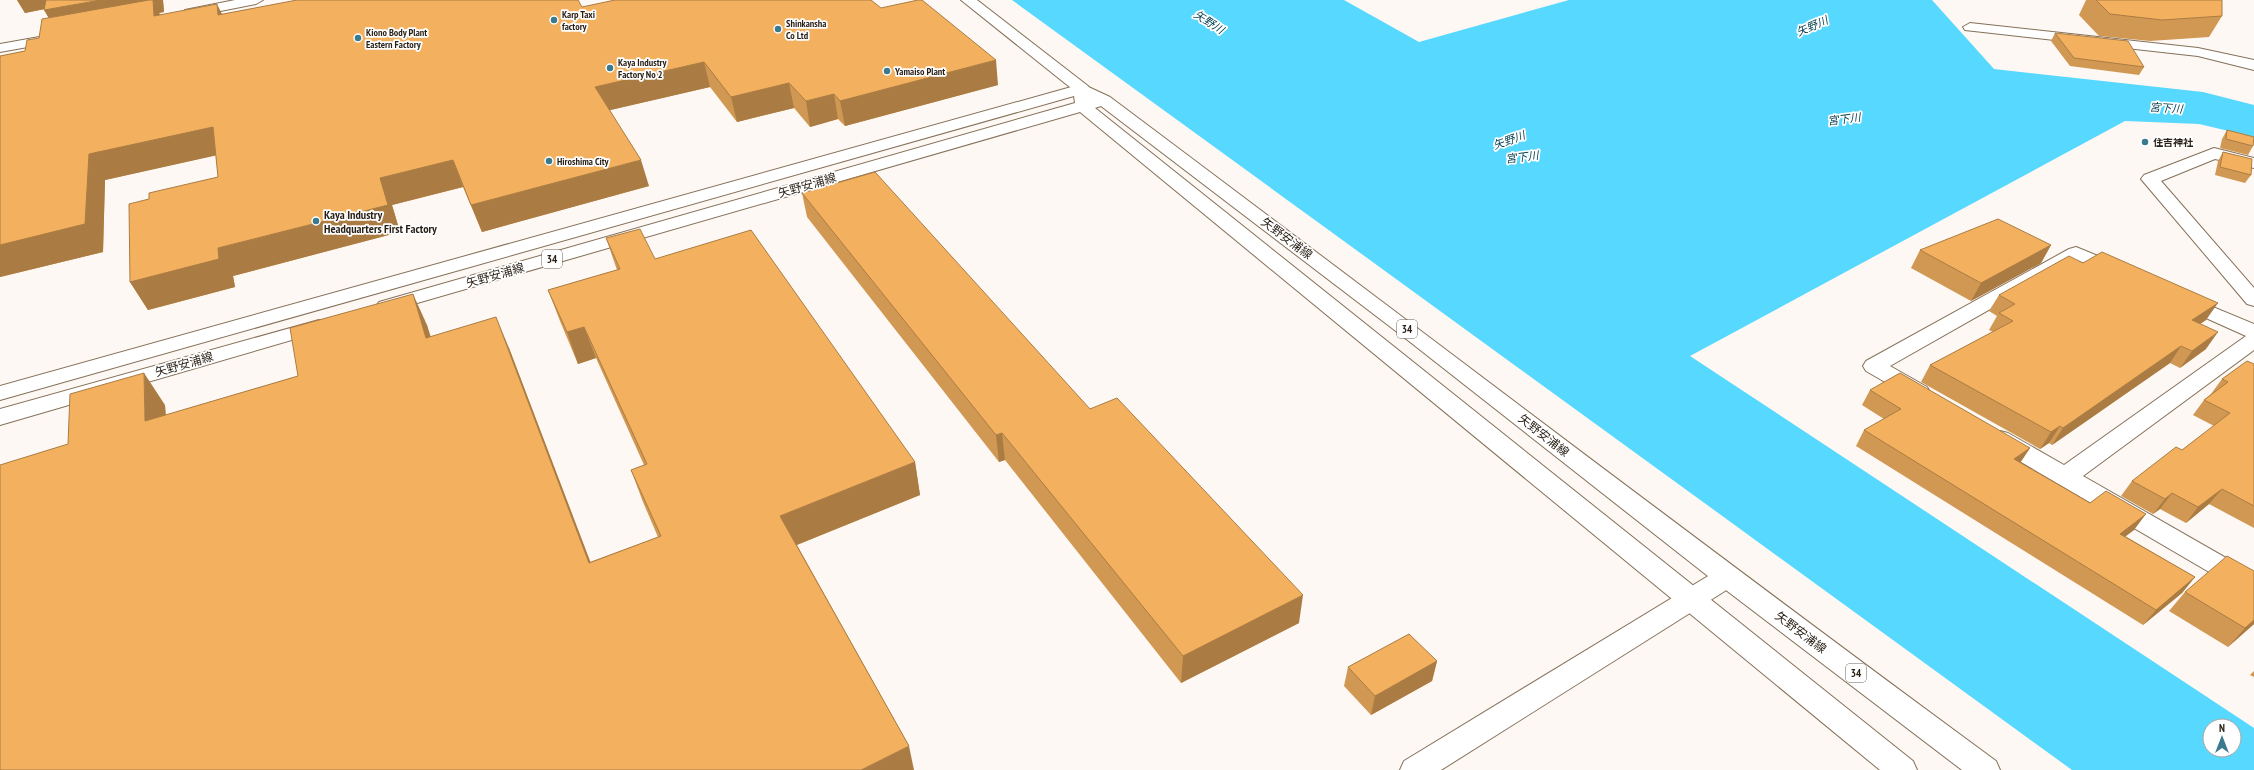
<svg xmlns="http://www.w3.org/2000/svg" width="2254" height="770" font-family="'PT Sans Narrow','Noto Sans JP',sans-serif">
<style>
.water{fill:#56d8ff;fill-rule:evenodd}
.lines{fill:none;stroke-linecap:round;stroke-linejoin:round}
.minor-casing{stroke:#857059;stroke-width:2}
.major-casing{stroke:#857059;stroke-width:2}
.minor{fill:#fff;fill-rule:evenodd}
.major{fill:#fff;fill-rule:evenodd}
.wall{fill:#d19853}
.shaded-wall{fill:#aa7c43}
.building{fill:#f3b160;stroke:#aa7c43}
.poi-dot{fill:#3a7a8e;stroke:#fff;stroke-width:1.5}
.labels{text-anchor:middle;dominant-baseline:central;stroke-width:3.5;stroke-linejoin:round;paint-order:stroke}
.far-poi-label{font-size:10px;font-weight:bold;fill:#281f16;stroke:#fff;text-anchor:start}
.far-water-label{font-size:11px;font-style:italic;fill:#003c4c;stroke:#fff}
.shield{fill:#fff;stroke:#68625c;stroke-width:1}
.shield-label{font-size:11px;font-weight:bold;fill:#281f16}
.street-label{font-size:12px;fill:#281f16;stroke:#fff}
.poi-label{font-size:12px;font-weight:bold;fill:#281f16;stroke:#fff;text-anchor:start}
</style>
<rect width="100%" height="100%" fill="#fdf8f3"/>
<path class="water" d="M1012 0H1344L1419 42 1569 0H1932L1994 69 2203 92 2254 105V137L2199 124 2125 121 1690 356 2254 728V770H2072ZM2210 726H2234V750H2210Z"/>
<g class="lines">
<g class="minor-casing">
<g id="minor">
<path d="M235 0H263L256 4 190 17 183 13 185 10Z"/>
<path d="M961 0H977L1088 86 1090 89 1088 92H1076Z"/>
<path d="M1970 23 2198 48 2254 60V70L2198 56 1965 30 1963 27Z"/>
<path d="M56 34 61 35 63 38 61 41 0 52V44Z"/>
<path d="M2214 148 2254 158V168L2215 159 2161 181 2254 288V306L2247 304 2141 179 2144 175Z"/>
<path d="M2076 247 2125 267 2128 271 2125 275 2118 277 2077 260 1890 366 1927 387 1930 392 1927 397 1919 399 1911 397 1866 371 1863 366 1866 361 2069 249Z"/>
<path d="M2184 295 2254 324V350L2083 476 2254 574V596L2245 593 1992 445 1988 439 1992 433 2000 431 2008 433 2064 465 2246 336 2177 305 2174 301 2177 297Z"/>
<path d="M1727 567 1736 570 1740 577 1736 584 1441 770H1400L1404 761 1718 570Z"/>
</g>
</g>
<g class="major-casing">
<g id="major">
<path d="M1082 84 1110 97C1405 318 1698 542 1996 761L2000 770H1962L1718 584 1405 338 1101 106 1095 108 1913 761 1917 770H1880L1080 112 393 310 386 312 379 310 376 306 379 302 1075 103 1074 96 0 400V386Z"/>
<path d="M319 320 326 322 329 326 326 330 0 425V409Z"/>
</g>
</g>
<use href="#minor" class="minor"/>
<use href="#major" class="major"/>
</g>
<g class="wall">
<path d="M17 0H163L164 12 159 13 161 15 222 14 582 7 881 8 998 85 845 126 838 119 810 127 794 108 737 122 710 87 610 110 649 186 482 232 463 187 392 205 400 232 233 276 235 287 148 310 130 282 149 199 218 177 216 155 105 180 103 252 0 277V56L25 51 39 38 49 18 44 9 25 13Z"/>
<path d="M2086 0H2222V16L2209 37 2150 41 2099 36 2079 15Z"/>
<path d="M2055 33 2144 67 2139 75 2070 66 2051 41Z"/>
<path d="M2227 130 2253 146 2248 155 2220 148 2222 139Z"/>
<path d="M2223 152 2251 175 2245 183 2215 175 2218 161Z"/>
<path d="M802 193 1090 409 1299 623 1181 683 1005 460 999 462 807 217Z"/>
<path d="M606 238 655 259 915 462 920 495 797 545 909 746 68 444 165 405 166 415 298 376 427 325 430 337 509 348 590 562 658 537 643 502 631 470 644 465 596 358 578 364 560 321 548 290 617 270Z"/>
<path d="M2051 245 2041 263 1971 301 1911 268 1920 250Z"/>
<path d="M2083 263 2206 320 2200 324 2206 349 2180 368 2170 363 2052 445 2049 443 2040 449 1921 382 1930 365 1993 332 1989 330 1997 316 1989 311 1999 295Z"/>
<path d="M2254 364V528L2209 504 2186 523 2160 509 2153 514 2121 496 2132 481 2182 450 2214 426 2193 415 2204 400 2211 394 2222 379Z"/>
<path d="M1870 390 2030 448 2020 463 2134 530 2125 536 2195 577 2182 593 2143 625 1856 446 1864 430 1884 419 1862 405Z"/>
<path d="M2254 571V624L2228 647 2169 611 2185 592Z"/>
<path d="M1437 661 1432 681 1371 715 1344 686 1348 667Z"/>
<path d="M2254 671V677L2250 675Z"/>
</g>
<g class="shaded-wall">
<path d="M17 0H56L60 6 25 13Z"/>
<path d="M101 0H163L164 12 159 13 165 23 57 32 44 10Z"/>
<path d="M217 4 229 28 218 15Z"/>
<path d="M996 60 998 85 845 126 840 101Z"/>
<path d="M704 62 710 87 602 112 595 87Z"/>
<path d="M789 83 794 108 737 122 731 97Z"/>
<path d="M834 94 838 119 810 127 806 101Z"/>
<path d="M213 127 227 153 105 180 103 252 0 277V245L89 154Z"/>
<path d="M453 160 463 187 392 205 400 232 233 276 235 287 148 310 130 282 218 248 380 178Z"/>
<path d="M641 160 649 186 482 232 471 205Z"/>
<path d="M2051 245 2041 263 1971 301 1981 283Z"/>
<path d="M413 294 427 325 441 369 426 338Z"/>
<path d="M2218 303 2206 320 2181 337 2192 320Z"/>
<path d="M496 317 509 348 603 595 589 563Z"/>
<path d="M584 327 596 358 578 364 567 332Z"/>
<path d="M2218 332 2206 349 2180 368 2192 351Z"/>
<path d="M2181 346 2170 363 2052 445 2063 428Z"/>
<path d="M144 373 165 405 167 454 145 421Z"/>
<path d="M2060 426 2049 443 2040 449 2051 432Z"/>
<path d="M1002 433 1005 460 999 462 996 435Z"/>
<path d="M2030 448 2020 463 2014 459Z"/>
<path d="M915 462 920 495 789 548 780 516Z"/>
<path d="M2222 489 2209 504 2186 523 2198 507Z"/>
<path d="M2172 493 2160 509 2153 514 2165 499Z"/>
<path d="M2146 514 2134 530 2109 549 2120 534Z"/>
<path d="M2195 577 2182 593 2143 625 2156 610Z"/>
<path d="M1303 595 1299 623 1181 683 1183 656Z"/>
<path d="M2254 620V624L2228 647 2245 628Z"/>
<path d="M1437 661 1432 681 1371 715 1375 696Z"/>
<path d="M909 746 914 770H861Z"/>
</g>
<g class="building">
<path d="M46 0H101L44 10Z"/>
<path d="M149 0H153L154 16 217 4 218 15 297 0H578L582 7 615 0H871L881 8 918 0H922L996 60 840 101 834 94 806 101 789 83 731 97 704 62 595 87 641 160 471 205 453 160 380 178 388 205 218 248 219 259 130 282 129 204 149 199V193L218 177 213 127 89 154 85 224 0 245V56L25 51 27 40 39 38 42 19Z"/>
<path d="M2096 0H2222V16L2162 20 2110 14Z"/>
<path d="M2055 33 2128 41 2144 67 2074 58Z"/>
<path d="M2227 130 2254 137 2253 146 2226 139Z"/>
<path d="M2223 152 2252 159 2251 175 2220 167Z"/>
<path d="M875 172 1090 409 1117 398 1303 595 1183 656 1002 433 996 435 802 193Z"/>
<path d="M1998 219 2051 245 1981 283 1920 250Z"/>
<path d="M640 229 655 259 751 230 915 462 780 516 909 746 861 770H0V465L68 444 70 394 144 373 145 421 298 376 290 328 413 294 426 338 496 317 589 563 661 536 631 470 647 464 584 327 567 332 548 290 620 269 606 238Z"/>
<path d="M2102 252 2218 303 2192 320 2218 332 2192 351 2181 346 2063 428 2060 426 2051 432 1930 365 2013 321 1999 313 2015 304 1999 295 2069 256 2083 263Z"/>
<path d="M2247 361 2254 364V506L2222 489 2198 507 2172 493 2165 499 2132 481 2176 447 2182 450 2230 413 2204 400 2228 382 2222 379Z"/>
<path d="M1900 373 2030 448 2014 459 2090 503 2106 491 2146 514 2120 534 2195 577 2156 610 1864 430 1901 409 1870 390Z"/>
<path d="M2227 556 2254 571V620L2245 628 2185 592Z"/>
<path d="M1409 634 1437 661 1375 696 1348 667Z"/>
</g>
<g class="poi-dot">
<circle cx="554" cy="20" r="4"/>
<circle cx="778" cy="29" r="4"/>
<circle cx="358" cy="38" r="4"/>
<circle cx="610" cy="68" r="4"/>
<circle cx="887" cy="71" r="4"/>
<circle cx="2145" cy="142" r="4"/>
<circle cx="549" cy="161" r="4"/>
<circle cx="316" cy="221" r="4"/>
</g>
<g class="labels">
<g class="far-poi-label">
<text x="562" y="14">Karp Taxi<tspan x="562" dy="12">factory</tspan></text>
<text x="786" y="23">Shinkansha<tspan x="786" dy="12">Co Ltd</tspan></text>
<text x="366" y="32">Kiono Body Plant<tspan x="366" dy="12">Eastern Factory</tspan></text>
<text x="618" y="62">Kaya Industry<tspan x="618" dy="12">Factory No 2</tspan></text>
<text x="895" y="71">Yamaiso Plant</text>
<text x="2153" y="142">住吉神社</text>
<text x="557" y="161">Hiroshima City</text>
</g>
<g class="far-water-label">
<text transform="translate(1209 22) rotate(33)">矢野川</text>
<text transform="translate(1812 26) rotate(-24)">矢野川</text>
<text transform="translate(2166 108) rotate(4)">宮下川</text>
<text transform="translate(1844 119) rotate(-7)">宮下川</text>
<text transform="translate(1509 140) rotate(-20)">矢野川</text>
<text transform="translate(1522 157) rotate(-7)">宮下川</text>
</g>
<g class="shield">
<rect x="542" y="250" width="20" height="18" rx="3"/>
<rect x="1397" y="320" width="20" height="18" rx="3"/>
<rect x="1846" y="664" width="20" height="18" rx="3"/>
</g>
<g class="shield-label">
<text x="552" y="259">34</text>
<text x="1407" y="329">34</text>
<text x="1856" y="673">34</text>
</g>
<g class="street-label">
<text transform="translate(807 185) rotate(-16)">矢野安浦線</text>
<text transform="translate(1287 238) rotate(37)">矢野安浦線</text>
<text transform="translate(495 275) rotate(-16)">矢野安浦線</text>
<text transform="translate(184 364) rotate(-16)">矢野安浦線</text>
<text transform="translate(1544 435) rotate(38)">矢野安浦線</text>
<text transform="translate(1801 632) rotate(37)">矢野安浦線</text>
</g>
<g class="poi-label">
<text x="324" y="214">Kaya Industry<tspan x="324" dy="14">Headquarters First Factory</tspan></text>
</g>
</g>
<g transform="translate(2222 738)"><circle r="19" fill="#ffffff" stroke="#a9a5a2"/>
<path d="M0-3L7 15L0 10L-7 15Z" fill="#3a7a8e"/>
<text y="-6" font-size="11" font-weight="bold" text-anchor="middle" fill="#281f16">N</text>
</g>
</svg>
